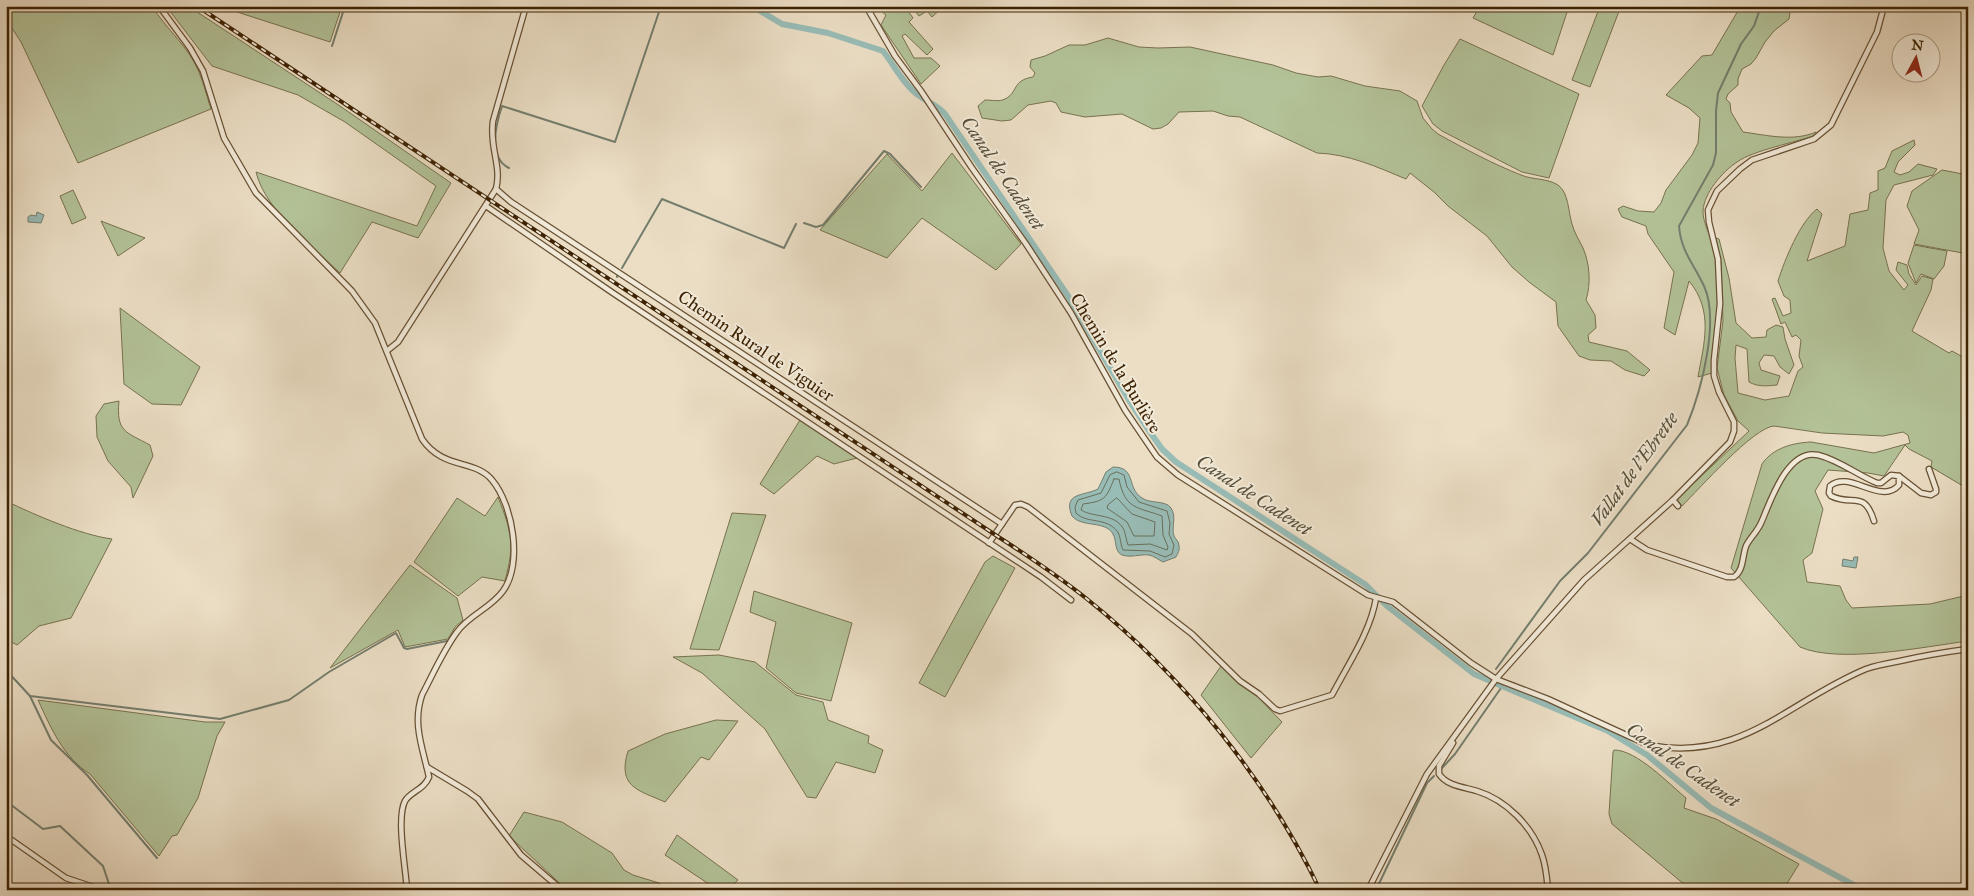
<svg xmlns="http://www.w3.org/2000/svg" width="1974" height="896" font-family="'IM FELL Great Primer',serif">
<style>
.green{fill:#b3c298;stroke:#78724e}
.water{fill:#98bcb6;stroke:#747e6e}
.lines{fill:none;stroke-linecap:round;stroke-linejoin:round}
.shore{stroke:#6a6f5c;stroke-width:1}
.stream{stroke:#747e6e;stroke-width:2}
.canal{stroke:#98bcb6;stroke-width:6}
.street-casing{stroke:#685134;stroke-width:7}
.street{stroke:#f2ead9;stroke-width:4.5}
.rail-casing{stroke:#3d2203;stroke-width:4}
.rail{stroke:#f2ead9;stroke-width:2;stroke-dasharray:5.5;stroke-linecap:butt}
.labels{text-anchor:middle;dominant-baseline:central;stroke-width:4;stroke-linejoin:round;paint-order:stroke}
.street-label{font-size:18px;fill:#3d2203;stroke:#f2ead9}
.water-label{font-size:19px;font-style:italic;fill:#585039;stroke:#f2ead9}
</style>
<rect width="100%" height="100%" fill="#ebdec5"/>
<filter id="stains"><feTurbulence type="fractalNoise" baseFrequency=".004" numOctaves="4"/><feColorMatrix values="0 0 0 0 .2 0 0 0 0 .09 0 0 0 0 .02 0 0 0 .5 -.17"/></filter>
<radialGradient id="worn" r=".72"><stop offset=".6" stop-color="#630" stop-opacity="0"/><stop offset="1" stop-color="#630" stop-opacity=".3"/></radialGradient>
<g class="green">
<path d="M6 6H152C166 29 189 47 199 72 204 84 207 97 211 109L78 163 21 42 6 19Z"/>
<path d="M166 6H188L340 106 451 183 418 238 372 222 340 273C312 246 265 210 256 172L417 226 436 186 345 122 298 95 212 66Z"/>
<path d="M227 6H342L330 42 234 11Z"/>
<path d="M875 6H910L906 8 913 18 909 22 933 49 927 55 905 34 902 36 914 58H931L940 66 921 84 881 25 886 15Z"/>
<path d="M911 6H943V7L932 17 927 11 919 16Z"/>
<path d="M1480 6H1569L1553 55 1473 18Z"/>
<path d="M1600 6H1621L1590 87 1572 80Z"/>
<path d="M1748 6H1791L1789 19 1774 31 1765 42 1756 58 1751 64 1742 69 1738 79V85L1728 94 1726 99 1730 103 1731 112 1743 132C1766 135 1793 142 1816 132V135C1794 143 1754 150 1737 162 1722 172 1704 193 1703 211 1703 224 1711 236 1714 248 1716 257 1717 268 1719 278 1722 309 1715 342 1712 373L1698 377C1704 343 1714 311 1689 281L1675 335 1664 328 1674 272 1648 234 1646 226 1622 217 1618 209 1623 206 1638 211 1654 212 1661 203 1666 190 1692 155 1698 143 1700 118 1689 108 1666 95 1702 56 1712 55 1739 9H1746Z"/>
<path d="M1108 38 1139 47 1158 48 1190 47 1273 65 1296 73 1318 77 1331 76 1365 86 1400 91 1417 101 1423 118 1432 129 1438 134C1465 149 1493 164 1521 175 1533 180 1547 178 1558 185 1569 193 1568 211 1572 224 1574 232 1579 240 1583 248 1590 264 1591 284 1586 300L1595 315 1596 328 1588 335 1589 342 1627 351 1650 370 1644 376 1625 370 1611 361 1590 360 1579 356 1558 326 1556 302 1529 282 1512 267 1487 236 1448 206 1434 192 1410 173 1406 179C1377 167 1349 154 1317 153L1240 117 1228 116 1213 111 1179 112 1168 124 1161 128 1153 129 1122 114 1085 117 1061 112 1056 103 1051 101 1028 105 1011 120 1002 121 982 118 978 106 985 100C991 100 1000 102 1005 99 1018 93 1012 80 1033 77L1035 73 1030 67 1031 60 1045 56 1069 45H1085Z"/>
<path d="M1460 39 1579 94 1549 178 1522 172 1442 131 1433 124 1422 106 1444 65Z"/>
<path d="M1914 140 1915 145 1898 162 1894 172 1900 175 1909 172 1918 164 1937 169 1933 175 1894 185 1886 200 1883 248 1889 271 1904 290 1908 285 1896 270 1898 262 1907 265 1909 274 1916 285 1922 276 1933 279 1931 290 1912 331 1949 353 1952 351 1968 360V489L1931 467 1932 461 1909 449 1905 445 1884 476 1868 473 1828 470 1815 491 1823 509 1812 553 1803 560 1807 582 1840 586 1846 600 1852 608 1930 604 1968 595V641C1923 647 1839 664 1800 647L1731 568 1762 464C1773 448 1792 443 1811 442L1874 453 1910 443 1908 435 1903 432 1883 436 1822 433 1774 426C1754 427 1699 489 1682 506L1677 499 1749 431 1738 421 1724 395 1717 368 1723 321 1721 263 1716 238 1719 239 1729 278 1736 323 1752 338 1766 337 1767 330 1776 325 1783 327 1785 339 1794 365 1789 374 1780 367 1774 356 1764 355 1759 363 1761 370 1780 376 1777 385C1767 386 1758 387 1749 382L1747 349 1736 345 1735 358 1738 393 1765 400 1789 396 1798 371 1803 367 1799 356 1801 340 1796 335 1792 337 1785 322 1781 324 1772 299 1775 298 1783 316 1791 313 1790 300 1784 296 1778 281C1785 259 1800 222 1817 209L1822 214 1807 261 1845 246 1850 214 1868 210 1870 193 1878 190V171L1885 168 1892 151Z"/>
<path d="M952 153 1021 244 996 270 922 218 887 258 820 230 887 154 922 191Z"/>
<path d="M1942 170 1968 175V254L1914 244 1919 230 1907 206 1912 191Z"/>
<path d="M73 190 86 218 72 224 60 196Z"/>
<path d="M101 221 145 238 118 256Z"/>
<path d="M1914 245 1947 251 1944 266 1934 279 1921 274 1916 283 1908 263Z"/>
<path d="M120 308 200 367 181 405 152 404 124 384Z"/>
<path d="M119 401C116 432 126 432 150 445L153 456 133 498 131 487 108 461 97 437 96 416 104 404Z"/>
<path d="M800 420 857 458 834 464 817 456 774 494 760 484Z"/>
<path d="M498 497C512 533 515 543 505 581L482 577 458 596 414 562 457 498 485 516Z"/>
<path d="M6 501C35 515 81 535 112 539L71 618 39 626 17 645 6 639Z"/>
<path d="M732 513 766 515 719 650 690 649Z"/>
<path d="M993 556 1015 568 945 697 919 683 985 562Z"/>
<path d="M410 565 457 598 463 620 455 627 448 639 405 647 398 630 330 668Z"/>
<path d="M754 591 852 623 831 701 796 693 766 668 776 622 750 612Z"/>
<path d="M719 655 755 662 796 695 823 702 828 720 869 736 868 743 883 750 875 773 836 762 816 798 807 797 765 729 702 673 673 657Z"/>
<path d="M1221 666 1257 696 1282 722 1251 758 1201 695Z"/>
<path d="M38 700 205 722H225L217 736 198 798 177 835 172 836 159 856 90 774C63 757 51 728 38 700Z"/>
<path d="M716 720 738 721 709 760 701 757 665 802C638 790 617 787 628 751L665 734Z"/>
<path d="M1614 750C1637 750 1669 784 1686 798L1684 808 1716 819 1799 864 1783 890H1691L1612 824 1609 814 1613 752Z"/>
<path d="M524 812 562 822 612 853 624 870 633 875 659 883 669 890H567L509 836Z"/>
<path d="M677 835 738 880 728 890H718L665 855Z"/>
</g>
<g class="water">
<path d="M37 212 44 215 41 223 28 222V217L31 215 36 216Z"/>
<path d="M1113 467C1137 467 1126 488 1142 498 1150 504 1166 500 1171 508 1177 517 1171 527 1174 536 1176 540 1179 541 1179 546 1180 550 1178 553 1176 557L1163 562C1159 560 1154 556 1149 555 1140 554 1131 558 1122 555 1114 551 1117 541 1113 534 1105 520 1082 528 1072 516 1062 492 1085 496 1098 489L1106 472Z"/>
<path d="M1854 557H1858L1856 568 1842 566 1843 559 1853 561Z"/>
</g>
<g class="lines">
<g class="shore">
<path d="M1117 472 1124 475 1127 487 1139 502 1167 511 1170 523 1169 534 1174 545 1172 554 1165 557 1150 551 1123 550C1120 544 1121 536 1117 531 1106 517 1087 524 1076 513L1075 507 1078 500 1101 493 1110 475Z"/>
<path d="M1114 479H1119C1125 510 1138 507 1162 516L1163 535 1168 547 1167 550 1150 544 1128 545C1126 540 1126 535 1124 530 1116 513 1094 518 1081 510L1083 504C1105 501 1106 499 1114 479Z"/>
<path d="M1117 498 1132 514 1155 522 1154 536H1134L1127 522 1107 508 1108 505Z"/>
</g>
<g class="stream">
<path d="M332 46 345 6"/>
<path d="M509 168C487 157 496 124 502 106L615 142 661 6"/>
<path d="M804 223 816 227 823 225 884 151 890 154 921 187"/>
<path d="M622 268 662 199 784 248 796 224"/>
<path d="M617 277V276"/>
<path d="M1496 669 1560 581 1588 553 1687 425C1701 391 1720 321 1704 286 1694 264 1681 252 1679 226L1713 165 1716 153V111L1718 93 1741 44 1754 26 1761 6"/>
<path d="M6 670 30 696 220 719 289 700 329 672 396 633 404 648 407 649 447 641"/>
<path d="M30 696 51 740 87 775 157 858"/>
<path d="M1442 768 1455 754 1501 688"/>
<path d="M6 801 43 829 60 826 103 866 111 890"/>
<path d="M1376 890 1427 783 1434 776"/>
</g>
<path class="canal" d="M752 6 782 24 828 33 883 51C894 65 904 85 918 95 927 102 937 105 945 114L1068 296 1129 400 1150 432 1162 449 1176 462 1366 585 1387 606 1474 674 1608 731 1647 755 1711 808 1863 890"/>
<g class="street-casing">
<g id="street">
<path d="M159 6 190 48 203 71 224 138 256 193 352 291 375 323 422 439C443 470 475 459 492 480 513 505 523 564 503 591 491 608 469 615 457 632 443 651 433 674 422 695 412 724 423 749 429 777 424 790 411 791 405 801 396 818 406 870 407 890"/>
<path d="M866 6 895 56 921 91 972 168 1026 244 1071 313 1125 410 1157 457 1178 475 1368 595 1393 602 1471 663 1496 679 1548 699 1648 745C1742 763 1788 701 1866 669 1877 665 1889 663 1900 661 1922 656 1945 652 1968 649"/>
<path d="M496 189 511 202 1002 524"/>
<path d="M486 206 613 293 1041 577 1071 600"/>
<path d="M388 350 398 342 496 189C502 166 489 147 493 121L526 6"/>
<path d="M1899 476 1921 493 1931 495 1936 492V489L1929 469"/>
<path d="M1673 500 1678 506"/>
<path d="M1630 539 1647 550 1727 577H1734C1744 570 1742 557 1746 546 1750 538 1757 532 1761 523 1770 503 1787 448 1818 455 1839 460 1857 475 1877 483H1881L1891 475 1899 476V485C1881 506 1849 469 1830 486L1829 493 1831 496C1853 507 1864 489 1874 521"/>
<path d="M989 543 1015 505 1021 504 1028 507 1192 634 1240 681 1259 694 1275 709 1280 711 1332 695C1347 666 1371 631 1376 598"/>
<path d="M1453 743 1439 766V774C1447 786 1464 787 1477 791 1506 800 1532 826 1542 855 1546 866 1547 878 1548 890"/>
<path d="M427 767 467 791 478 799 521 855 562 890"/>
<path d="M6 836 66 878 102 890"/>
<path d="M1368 890 1427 774 1496 679 1584 580 1673 500 1730 442 1734 431V422L1719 392 1714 376V360L1720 304 1718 259 1709 222 1708 210 1717 191 1740 169 1752 160 1814 139 1831 125 1877 32 1884 6"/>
</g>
</g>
<use href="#street" class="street"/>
<g class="rail-casing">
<path id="rail" d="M197 6 997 536C1028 556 1058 576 1087 599 1184 677 1266 778 1320 890"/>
</g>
<use href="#rail" class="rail"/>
</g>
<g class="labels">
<g class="street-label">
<text transform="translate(756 346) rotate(34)">Chemin Rural de Viguier</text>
<text transform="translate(1116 363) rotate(59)">Chemin de la Burlière</text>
</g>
<g class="water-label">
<text transform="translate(1003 173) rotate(56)">Canal de Cadenet</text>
<text transform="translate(1634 469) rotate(-54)">Vallat de l'Ebrette</text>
<text transform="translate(1254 495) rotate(33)">Canal de Cadenet</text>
<text transform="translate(1683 765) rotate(35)">Canal de Cadenet</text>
</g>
</g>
<rect width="1974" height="896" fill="none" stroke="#ebdec5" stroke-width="25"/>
<rect x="8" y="8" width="1959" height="881" fill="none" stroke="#3d2203" stroke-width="2.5"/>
<rect x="12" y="12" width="1949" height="871" fill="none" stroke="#3d2203"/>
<g transform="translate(1916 58) rotate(7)"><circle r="24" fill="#f2ead9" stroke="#aa9a83"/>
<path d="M0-4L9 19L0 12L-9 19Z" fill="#8f2418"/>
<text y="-8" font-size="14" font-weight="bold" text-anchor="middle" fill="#3d2203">N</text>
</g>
<rect width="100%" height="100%" filter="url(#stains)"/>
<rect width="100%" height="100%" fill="url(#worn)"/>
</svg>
